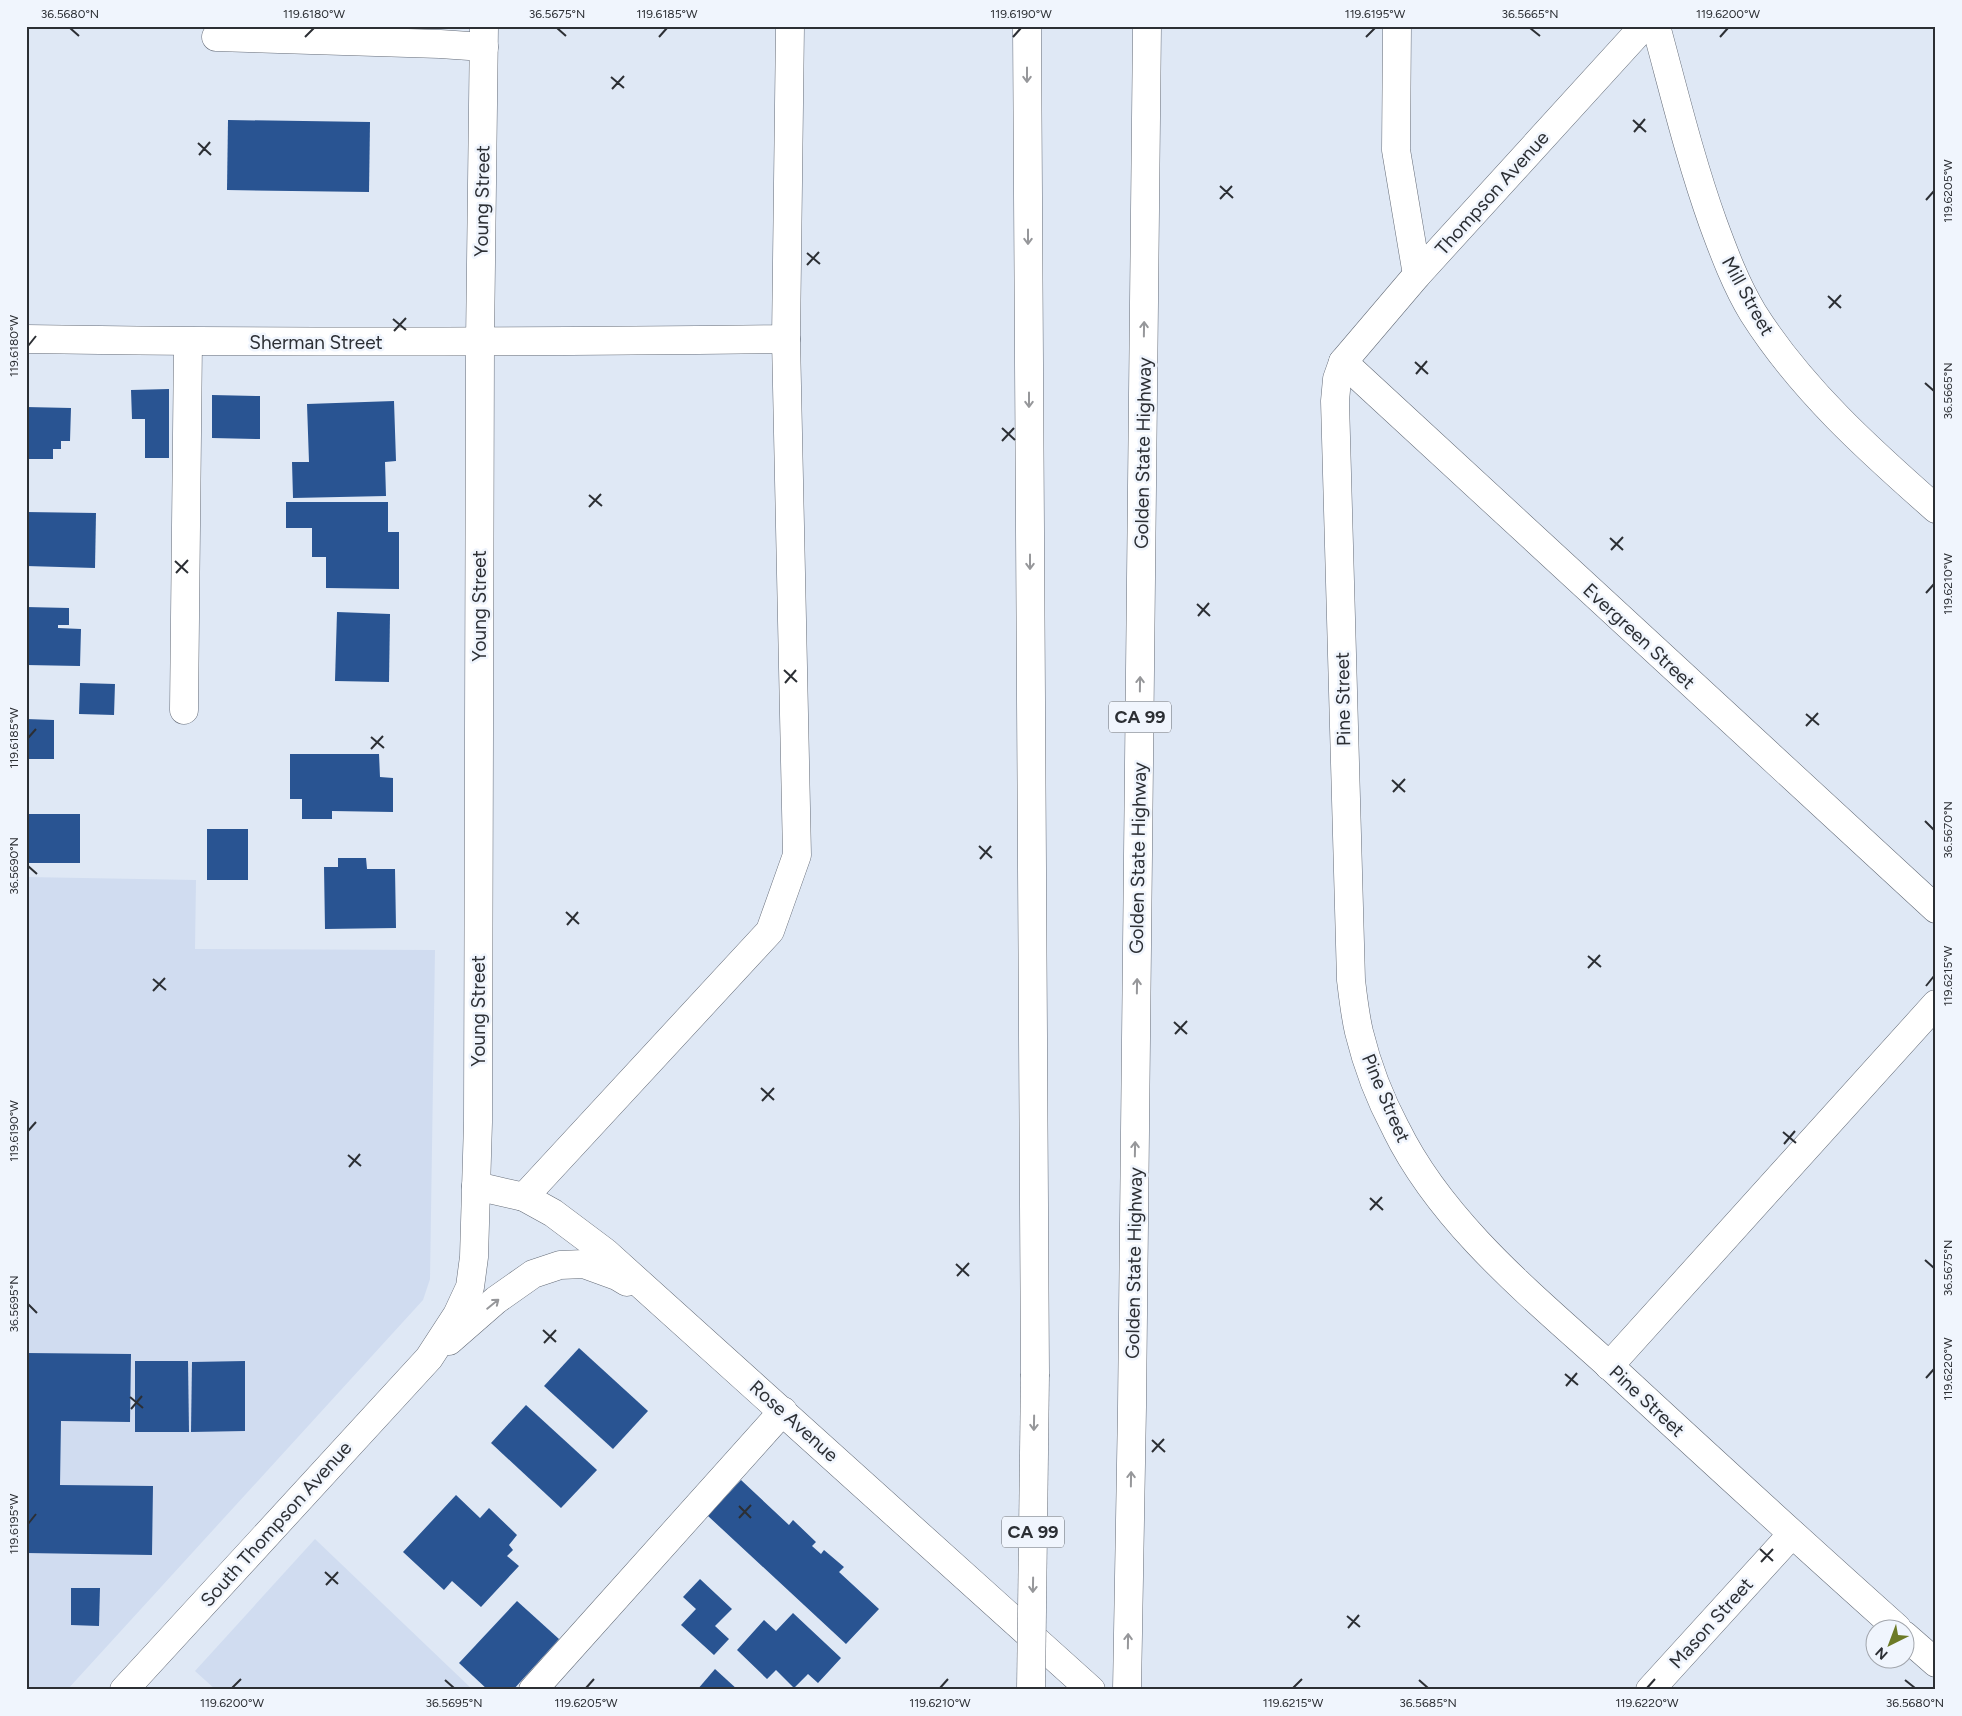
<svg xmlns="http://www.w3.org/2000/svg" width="1962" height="1716" font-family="Figtree,sans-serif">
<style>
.built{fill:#d0dcf0}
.building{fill:#295492}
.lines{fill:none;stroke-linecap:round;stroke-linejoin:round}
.minor-casing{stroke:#656c78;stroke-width:29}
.highway-casing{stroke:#656c78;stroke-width:29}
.minor{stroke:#fff;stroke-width:28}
.highway{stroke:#fff;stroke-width:28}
.highway-bridge-casing{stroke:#656c78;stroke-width:29;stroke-linecap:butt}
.highway-bridge{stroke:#fff;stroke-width:28}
.oneway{stroke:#96979a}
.ticks{fill:none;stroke:#2c2f34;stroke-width:2}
.labels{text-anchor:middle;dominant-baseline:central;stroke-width:5;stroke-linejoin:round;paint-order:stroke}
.shield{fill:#f0f5fd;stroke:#676a70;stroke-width:1}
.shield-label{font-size:18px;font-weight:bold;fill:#2c2f34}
.street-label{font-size:19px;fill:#2c2f34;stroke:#f0f5fd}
.neatline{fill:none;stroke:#2c2f34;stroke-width:2}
.ticks-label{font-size:12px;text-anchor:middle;fill:#2c2f34}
</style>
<rect width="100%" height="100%" fill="#dfe8f5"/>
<g class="built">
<path d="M26 877 196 880 195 949 435 950 430 1279 423 1300 67 1690H26Z"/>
<path d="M315 1539 473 1690H216L195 1671Z"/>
</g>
<g class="building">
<path d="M228 120 370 122 369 192 227 190Z"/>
<path d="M169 389V458H145V419H132L131 390Z"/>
<path d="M212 395 260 396V439L212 438Z"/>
<path d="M394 401 396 461 385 462 386 496 293 498 292 462H309L307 404Z"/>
<path d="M26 407 71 408 70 441H61V449H53V459H26Z"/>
<path d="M286 502H388V532H399V589L326 588V557H312V528H286Z"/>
<path d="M26 512 96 513 95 568 26 566Z"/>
<path d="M26 607 69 608V625H58V628L81 629 80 666 26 665Z"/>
<path d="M337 612 390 614 389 682 335 681Z"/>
<path d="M80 683 115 684 114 715 79 714Z"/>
<path d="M26 719 54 720V759H26Z"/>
<path d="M290 754H379L380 777 393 778V812L332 811V819H302V799H290Z"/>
<rect x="26" y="814" width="54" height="49"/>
<rect x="207" y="829" width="41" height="51"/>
<path d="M338 858H366L367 869H395L396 928 325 929 324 867H338Z"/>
<path d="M579 1348 648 1411 613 1449 544 1386Z"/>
<path d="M26 1353 131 1354 130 1422 61 1421 60 1485 153 1486 152 1555 26 1553Z"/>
<path d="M135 1361H188L189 1432H135Z"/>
<path d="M245 1361V1431L191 1432 192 1362Z"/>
<path d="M526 1405 597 1470 561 1508 491 1443Z"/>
<path d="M741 1480 789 1525 793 1520 816 1542 812 1546 821 1554 824 1550 844 1567 839 1572 879 1609 846 1644 708 1516Z"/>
<path d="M456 1495 480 1518 489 1508 517 1535 509 1545 513 1550 507 1556 519 1566 481 1607 452 1581 444 1590 403 1552Z"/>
<path d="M700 1579 732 1609 715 1626 729 1639 714 1655 681 1625 696 1609 683 1597Z"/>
<path d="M71 1588H100L99 1626 71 1625Z"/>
<path d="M517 1601 559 1639 513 1690H488L459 1663Z"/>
<path d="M793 1613 841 1658 818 1683 808 1674 794 1688 776 1670 767 1679 737 1650 764 1620 776 1631Z"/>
<path d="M715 1669 738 1690H697Z"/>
</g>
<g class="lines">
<g class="minor-casing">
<g id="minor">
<path d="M1397 26 1396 150 1417 275"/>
<path d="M1644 26 1417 275 1343 362 1337 379 1335 401 1351 980C1353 997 1355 1015 1359 1032 1367 1065 1380 1099 1396 1129 1443 1225 1536 1299 1614 1370 1708 1457 1802 1543 1897 1628"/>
<path d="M1656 26C1674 92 1690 159 1713 223 1724 253 1736 285 1753 313 1801 389 1869 450 1936 509"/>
<path d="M216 37 440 44 484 47"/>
<path d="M26 339C279 343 533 342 786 339"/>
<path d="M1343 362 1936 909"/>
<path d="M184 710 188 342"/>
<path d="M476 1186 524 1197 553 1213 605 1252 1091 1690"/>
<path d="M524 1197 770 931 797 855 786 339 790 26"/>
<path d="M449 1341 496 1300 533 1274 560 1265 584 1264 617 1276 627 1282"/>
<path d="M1609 1366 1936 1004"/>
<path d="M1904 1635 1936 1663"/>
<path d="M124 1690 429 1358 457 1315 470 1287 474 1257 478 1122 480 342 484 26"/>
<path d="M533 1690 783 1411"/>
<path d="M1650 1690 1792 1534"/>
</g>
</g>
<g class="highway-casing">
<g id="highway">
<path d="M1027 26 1035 1374"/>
<path d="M1127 1690 1132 1407 1147 26"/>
</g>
</g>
<use href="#minor" class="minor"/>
<use href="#highway" class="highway"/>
<g class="highway-bridge-casing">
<path id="highway-bridge" d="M1031 1690 1035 1374"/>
</g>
<use href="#highway-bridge" class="highway-bridge"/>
</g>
<defs><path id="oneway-shaft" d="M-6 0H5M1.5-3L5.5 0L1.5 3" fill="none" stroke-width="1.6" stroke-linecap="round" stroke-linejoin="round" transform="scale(1.25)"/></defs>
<g class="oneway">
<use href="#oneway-shaft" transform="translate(1027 75) rotate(90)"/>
<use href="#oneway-shaft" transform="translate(1028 237) rotate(90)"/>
<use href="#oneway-shaft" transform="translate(1144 329) rotate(-89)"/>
<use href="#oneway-shaft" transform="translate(1029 400) rotate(90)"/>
<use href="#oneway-shaft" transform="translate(1030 562) rotate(90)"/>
<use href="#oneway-shaft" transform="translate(1140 684) rotate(-89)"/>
<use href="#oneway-shaft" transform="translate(1137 986) rotate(-89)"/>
<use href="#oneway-shaft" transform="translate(1135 1149) rotate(-89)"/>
<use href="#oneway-shaft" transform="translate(493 1304) rotate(-39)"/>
<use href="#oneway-shaft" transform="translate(1034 1423) rotate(91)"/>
<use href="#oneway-shaft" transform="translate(1131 1479) rotate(-89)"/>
<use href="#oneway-shaft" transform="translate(1033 1585) rotate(91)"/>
<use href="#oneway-shaft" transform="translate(1128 1641) rotate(-89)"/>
</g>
<path class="ticks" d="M70 28 79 36M557 28 566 36M1530 28 1540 36M305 37 314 28M659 37 667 28M1013 37 1021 28M1366 37 1375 28M1720 37 1728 28M611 77 624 88M612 89 624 76M1633 120 1646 132M1634 132 1645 119M198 143 211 155M199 155 210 142M1220 186 1233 198M1220 199 1232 186M1926 200 1934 191M807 253 820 264M807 265 819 252M1828 296 1841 308M1829 308 1841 295M393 319 406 330M394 331 406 318M28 346 36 336M1415 362 1428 374M1416 374 1427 361M1925 383 1934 391M1002 428 1015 440M1002 441 1014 428M589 495 602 506M589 507 601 494M1610 538 1623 550M1611 550 1623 537M175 561 188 573M176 573 188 560M1926 593 1934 584M1197 604 1210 616M1198 616 1209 603M784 670 797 682M785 683 796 670M1806 714 1819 725M1806 726 1818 713M371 737 384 748M28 738 36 729M371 749 383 736M1392 780 1405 792M1393 792 1405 779M1925 821 1934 830M979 846 992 858M980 859 991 846M28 866 37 874M566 912 579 924M567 925 578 912M1588 956 1601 967M1588 968 1600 955M153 979 166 990M1926 986 1934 976M153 991 165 978M1174 1022 1187 1034M1175 1034 1187 1021M761 1088 774 1100M762 1101 774 1088M28 1131 36 1122M1783 1132 1796 1143M1784 1144 1795 1131M348 1155 361 1166M349 1167 360 1154M1370 1198 1383 1210M1370 1210 1382 1197M1925 1260 1934 1268M956 1264 969 1276M957 1276 969 1263M28 1304 37 1313M543 1330 556 1342M544 1343 556 1330M1565 1374 1578 1385M1926 1378 1934 1369M1566 1386 1577 1373M130 1397 143 1408M131 1409 142 1396M1152 1440 1165 1452M1152 1452 1164 1439M739 1506 751 1518M739 1518 751 1505M28 1524 36 1514M1760 1549 1773 1561M1761 1562 1773 1549M325 1572 338 1584M326 1585 338 1572M1347 1616 1360 1627M1348 1628 1359 1615M445 1680 454 1688M1419 1680 1428 1688M1905 1680 1915 1688M232 1688 241 1679M586 1688 594 1679M940 1688 948 1679M1293 1688 1302 1679M1647 1688 1655 1679"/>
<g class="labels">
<g class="shield">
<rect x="1109" y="701.5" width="62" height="31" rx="4"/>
<rect x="1002" y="1516.5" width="62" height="31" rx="4"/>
</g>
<g class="shield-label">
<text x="1140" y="717">CA 99</text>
<text x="1033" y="1532">CA 99</text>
</g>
<g class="street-label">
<text transform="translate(1492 193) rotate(-48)">Thompson Avenue</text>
<text transform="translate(482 201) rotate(-89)">Young Street</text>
<text transform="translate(1748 296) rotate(61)">Mill Street</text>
<text x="316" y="342">Sherman Street</text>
<text transform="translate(1143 453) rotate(-89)">Golden State Highway</text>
<text transform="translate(479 606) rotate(-90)">Young Street</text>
<text transform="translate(1639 636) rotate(43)">Evergreen Street</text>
<text transform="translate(1343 699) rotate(-91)">Pine Street</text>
<text transform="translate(1138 858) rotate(-89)">Golden State Highway</text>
<text transform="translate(478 1011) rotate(-90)">Young Street</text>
<text transform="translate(1386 1098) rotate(67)">Pine Street</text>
<text transform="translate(1134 1263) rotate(-89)">Golden State Highway</text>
<text transform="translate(1647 1401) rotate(43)">Pine Street</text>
<text transform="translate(794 1421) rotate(42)">Rose Avenue</text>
<text transform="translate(276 1524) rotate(-48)">South Thompson Avenue</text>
<text transform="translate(1711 1623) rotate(-48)">Mason Street</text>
</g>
</g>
<rect width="1962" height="1716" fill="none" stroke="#f0f5fd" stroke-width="55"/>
<g transform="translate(1890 1644) rotate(222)"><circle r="24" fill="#f0f5fd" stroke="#a2a6ad"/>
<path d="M0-4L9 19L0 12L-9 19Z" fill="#6c7a26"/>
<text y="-8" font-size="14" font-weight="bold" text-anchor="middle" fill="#2c2f34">N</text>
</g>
<rect x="28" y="28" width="1906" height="1660" class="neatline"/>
<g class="ticks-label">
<text x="70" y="18">36.5680°N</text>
<text x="314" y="18">119.6180°W</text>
<text x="557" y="18">36.5675°N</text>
<text x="667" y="18">119.6185°W</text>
<text x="1021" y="18">119.6190°W</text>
<text x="1375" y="18">119.6195°W</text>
<text x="1530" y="18">36.5665°N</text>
<text x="1728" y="18">119.6200°W</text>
<text transform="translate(1948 191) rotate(-90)" y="4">119.6205°W</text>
<text transform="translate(14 346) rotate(-90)" y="4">119.6180°W</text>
<text transform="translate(1948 391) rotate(-90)" y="4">36.5665°N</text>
<text transform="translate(1948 584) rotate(-90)" y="4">119.6210°W</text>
<text transform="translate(14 738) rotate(-90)" y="4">119.6185°W</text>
<text transform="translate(1948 830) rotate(-90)" y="4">36.5670°N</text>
<text transform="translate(14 866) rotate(-90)" y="4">36.5690°N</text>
<text transform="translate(1948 976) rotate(-90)" y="4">119.6215°W</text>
<text transform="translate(14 1131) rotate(-90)" y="4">119.6190°W</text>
<text transform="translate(1948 1268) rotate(-90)" y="4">36.5675°N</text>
<text transform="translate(14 1304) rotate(-90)" y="4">36.5695°N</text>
<text transform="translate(1948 1369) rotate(-90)" y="4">119.6220°W</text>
<text transform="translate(14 1524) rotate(-90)" y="4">119.6195°W</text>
<text x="232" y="1707">119.6200°W</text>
<text x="454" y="1707">36.5695°N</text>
<text x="586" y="1707">119.6205°W</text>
<text x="940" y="1707">119.6210°W</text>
<text x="1293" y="1707">119.6215°W</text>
<text x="1428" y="1707">36.5685°N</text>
<text x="1647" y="1707">119.6220°W</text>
<text x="1915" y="1707">36.5680°N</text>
</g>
</svg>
